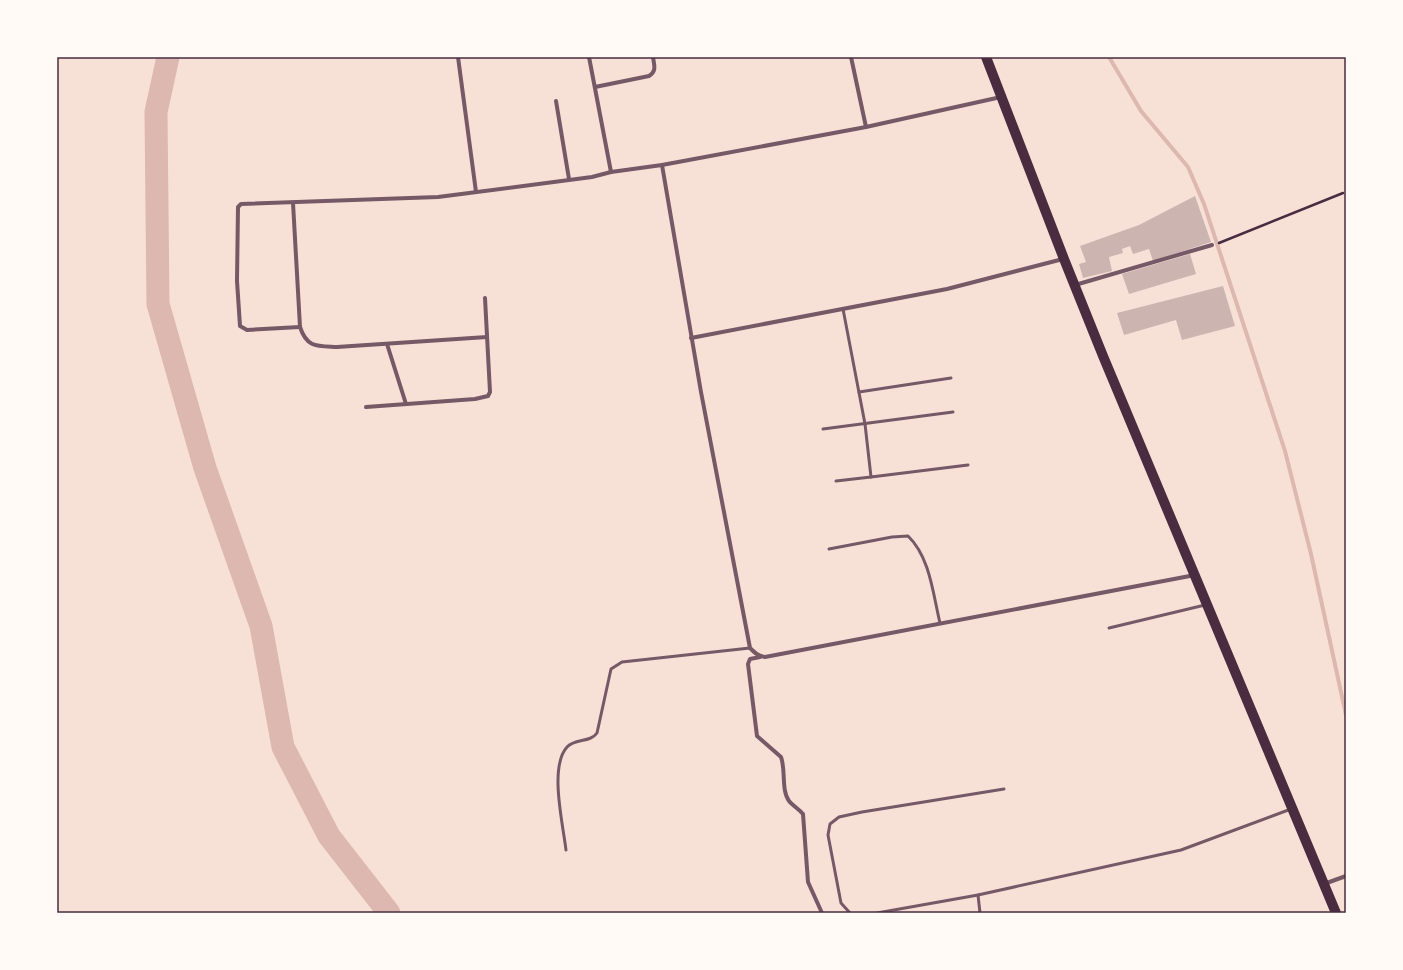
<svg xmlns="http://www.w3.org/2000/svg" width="1403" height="970" font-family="'Nunito Sans',sans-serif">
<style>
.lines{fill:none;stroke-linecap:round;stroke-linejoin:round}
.stream{stroke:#dcb8b0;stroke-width:4}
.river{stroke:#dcb8b0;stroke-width:23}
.building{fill:#ccb4b1}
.path{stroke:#4a2c40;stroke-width:2.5}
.service{stroke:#755966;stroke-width:3}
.minor{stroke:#755966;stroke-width:4}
.primary{stroke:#4a2c40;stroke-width:10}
.neatline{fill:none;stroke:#4a2c40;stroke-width:1.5}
</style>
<rect width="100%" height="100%" fill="#f7e1d7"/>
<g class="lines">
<path class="stream" d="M1109 57 1141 111 1188 167 1204 204 1285 451 1311 554 1346 715"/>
<path class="river" d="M168 57 156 112 158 304 205 468 261 626 283 747 329 836 389 913"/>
</g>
<g class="building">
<path d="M1195 196 1211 242 1153 261 1149 249 1133 254 1130 246 1122 249 1123 253 1109 257 1112 271 1083 278 1079 264 1086 262 1080 246 1139 225Z"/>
<path d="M1190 254 1196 274 1129 294 1122 274Z"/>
<path d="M1223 286 1235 326 1182 340 1176 320 1124 335 1117 313Z"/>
</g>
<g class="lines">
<path class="path" d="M1219 243 1343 193"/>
<g class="service">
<path d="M843 309 865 424 871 477 968 465"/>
<path d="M859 392 951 378"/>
<path d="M823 429 953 412"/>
<path d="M836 481 871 477"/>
<path d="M829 549 892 537 908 536C930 557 933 594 940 623"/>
<path d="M1109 628 1205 605"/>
<path d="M566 850C563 824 549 767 567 747 575 738 590 743 597 733L611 669 622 662 750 648"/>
<path d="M978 895 980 913"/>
<path d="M850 913 841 903 828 835 830 824 839 817 862 812 1004 789"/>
<path d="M877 913 978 895 1181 850 1291 809"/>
</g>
<g class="minor">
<path d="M458 57 476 192"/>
<path d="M589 57 611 172"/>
<path d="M851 57 866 127"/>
<path d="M595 87 649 76C657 71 654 65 653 57"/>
<path d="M556 101 569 179"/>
<path d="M662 165 701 392 750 648C755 653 758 656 765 657L1195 575"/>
<path d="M293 203 300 327C307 348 317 346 337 347L487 337"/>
<path d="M1075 285 1212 245"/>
<path d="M300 327 247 330 240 326 237 281 238 207 241 204 438 197 592 177 611 172 662 165 866 127 1001 97"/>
<path d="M691 338 947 289 1063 259"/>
<path d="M387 344 406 404"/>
<path d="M366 407 475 399 488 396 490 392 485 298"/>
<path d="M760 657 750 659 748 664 757 736 781 757C786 771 781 790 789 801 793 806 799 809 803 814L808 882 822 913"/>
<path d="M1324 884 1346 876"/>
</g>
<path class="primary" d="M986 57 1064 259 1103 356 1336 913"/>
</g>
<rect width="1403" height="970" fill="none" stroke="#fffaf5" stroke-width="116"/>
<rect x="58" y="58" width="1287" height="854" class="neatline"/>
</svg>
